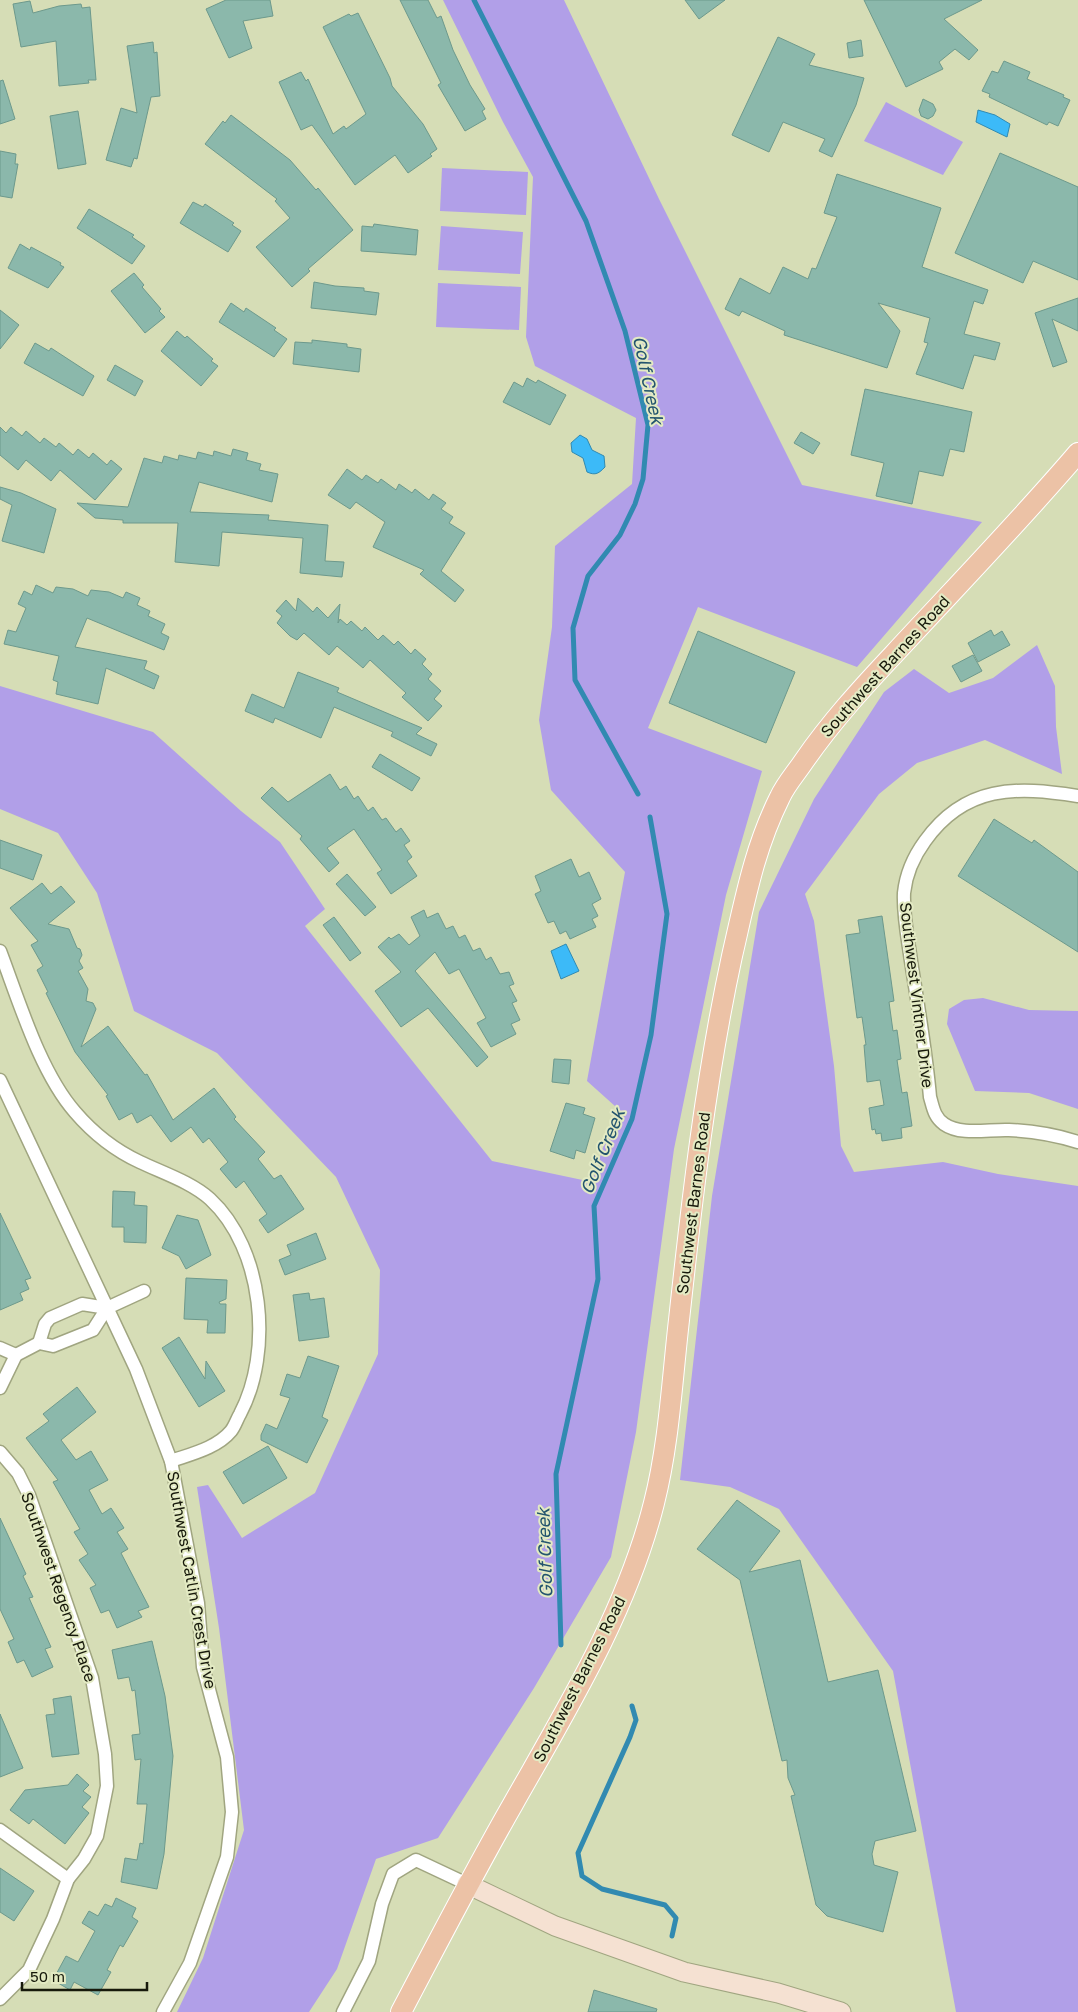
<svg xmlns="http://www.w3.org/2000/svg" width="1078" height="2012" font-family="'Golos Text',sans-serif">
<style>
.green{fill:#b19fe8}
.water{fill:#3cbaf8;stroke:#318ab1}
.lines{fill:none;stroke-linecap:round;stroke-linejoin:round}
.stream{stroke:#318ab1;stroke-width:5}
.building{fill:#8bb8ab;stroke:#6d998c}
.street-casing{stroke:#a0a580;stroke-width:15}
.secondary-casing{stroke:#a0a580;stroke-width:21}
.primary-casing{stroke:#fff;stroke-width:22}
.street{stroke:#fff;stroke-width:12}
.secondary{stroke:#f5e1d2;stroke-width:19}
.primary{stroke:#ecc2a6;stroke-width:20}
.labels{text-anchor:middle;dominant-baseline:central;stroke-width:4;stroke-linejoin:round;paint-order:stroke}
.street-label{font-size:16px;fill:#17190b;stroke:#e3eac3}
.water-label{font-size:18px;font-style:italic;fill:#23546e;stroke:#e3eac3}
</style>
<rect width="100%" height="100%" fill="#d6ddb6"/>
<g class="green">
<path d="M443 0H564L659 199 802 485 982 522 857 667 698 607 648 728 762 771 726 895 674 1149 636 1432 611 1557 534 1688 438 1838 376 1859 337 1969 309 2012H177L203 1958 244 1830 219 1628 197 1487 208 1485 242 1538 315 1493 378 1354 380 1270 336 1177 217 1053 134 1011 97 893 58 833 0 809V686L153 732 241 811 280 842 325 909 305 926 492 1161 592 1182 616 1107 587 1081 625 872 551 790 539 720 552 627 555 546 632 484 636 418 535 366 526 337 533 177 503 122Z"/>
<path d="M886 102 963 142 943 175 864 141Z"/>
<path d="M442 168 528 172 526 215 440 211Z"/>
<path d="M441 226 523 232 520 274 438 270Z"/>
<path d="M438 283 521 287 519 330 436 327Z"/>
<path d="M1037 645 1055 686 1056 727 1062 774 985 740 917 763 879 794 805 894 814 921 834 1066 841 1146 854 1172 943 1162 998 1174 1078 1186V2012H956L893 1671 779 1509 730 1487 680 1480 712 1196 759 912 814 799 884 692 914 669 949 693 993 678Z"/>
<path d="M983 998 1029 1010 1078 1011V1109L1029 1093 975 1091 947 1024 949 1009 964 1000Z"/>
</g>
<g class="water">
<path d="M978 110 995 115 1010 124 1007 137 976 122Z"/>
<path d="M580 435 587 439 592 450 604 456 605 467C599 473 596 476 587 472L583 458 572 452 571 443Z"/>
<path d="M566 944 579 971 561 979 551 951Z"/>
</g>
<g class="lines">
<g class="stream">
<path d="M474 0 586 221 625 331 648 425 643 479 635 504 620 535 588 576 573 628 575 680 638 794"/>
<path d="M561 1645 556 1474 598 1279 594 1206 632 1119 651 1035 667 914 650 817"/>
<path d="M632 1706 636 1720 630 1737 578 1853 582 1876 602 1889 665 1905 676 1918 672 1936"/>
</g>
</g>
<g class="building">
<path d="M226 0H270L273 16 243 21 252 48 229 58 206 9Z"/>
<path d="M400 0H428L437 18 441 16 453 50 470 85 485 109 482 111 486 119 465 131 438 85 441 83Z"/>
<path d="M685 0H725L699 19Z"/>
<path d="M864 0H982L944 19 978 50 969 60 955 49 939 62 943 69 906 87Z"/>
<path d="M30 1 33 13 59 6 81 4 82 8 90 7 96 80H88L89 83 59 86 56 41 21 47 13 4Z"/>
<path d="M358 13 390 78 392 86 423 124 437 149 430 154 432 156 408 173 395 155 355 185 312 125 301 130 279 82 301 72 306 81 308 79 333 134 344 126 346 129 366 114 323 27 349 14 351 16Z"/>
<path d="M778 37 815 54 809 65 864 78 856 105 832 157 819 151 825 139 783 122 769 152 732 135Z"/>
<path d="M861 40 863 56 849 58 847 43Z"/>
<path d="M153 42 154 53 157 52 160 96 151 97 137 159 134 158 131 167 106 160 121 108 137 113 127 46Z"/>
<path d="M1004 61 1030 72 1027 79 1064 95 1063 97 1070 100 1058 126 1049 122 1047 125 989 97 990 94 982 91 992 71 998 73Z"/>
<path d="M3 80 15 119 0 124V81Z"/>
<path d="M923 99 933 104 936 110 933 116 928 119 921 116 919 110Z"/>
<path d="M78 111 86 164 58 169 50 116Z"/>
<path d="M231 115 290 160 316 190 318 188 353 230 308 269 310 271 292 287 256 247 290 218 275 201 277 199 205 144 223 121 225 123Z"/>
<path d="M0 151 16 154 15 164H18L12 198 0 196Z"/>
<path d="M1000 153 1078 187V280L1033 261 1023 283 955 253Z"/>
<path d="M837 174 941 208 922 267 988 290 983 304 974 301 964 334 1000 343 995 360 974 355 963 389 916 374 928 343 924 342 930 318 878 303 900 331 887 368 784 335 785 331 742 311 739 316 725 309 740 278 770 294 783 267 808 279 812 268 816 269 837 217 824 213Z"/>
<path d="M193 202 203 207 205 204 234 223 232 225 241 231 228 252 180 223Z"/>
<path d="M89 209 134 235 132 237 145 246 132 264 77 228Z"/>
<path d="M374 224 418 230 416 255 361 251 362 226 373 227Z"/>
<path d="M20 244 30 250 31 247 61 263 60 265 64 267 48 288 8 268Z"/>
<path d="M134 273 144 285 142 287 161 309 159 311 165 317 145 333 111 291Z"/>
<path d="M314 282 335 286 364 288V291L379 293 376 315 311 308Z"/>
<path d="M1078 298V331L1052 319 1067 362 1053 367 1035 313Z"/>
<path d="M231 303 244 312 246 308 276 328 274 330 287 339 274 357 219 322Z"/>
<path d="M0 310 19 325 0 349Z"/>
<path d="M177 331 185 338 187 336 213 359 211 361 218 366 201 386 161 351Z"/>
<path d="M312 340 347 344V347L361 349 359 372 293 364 295 342 312 343Z"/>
<path d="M35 343 49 351 51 348 94 376 83 396 24 363Z"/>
<path d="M115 365 143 381 135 396 107 380Z"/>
<path d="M527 378 536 383 538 380 566 395 550 425 503 402 514 382 523 387Z"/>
<path d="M865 389 972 412 964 452 950 449 943 476 919 471 912 504 876 496 884 463 851 455Z"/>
<path d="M0 427 6 433 11 427 22 436 26 431 40 443 44 438 56 447 59 443 73 455 78 449 89 458 93 453 107 465 111 460 122 469 95 500 60 470 51 481 26 460 18 470 0 455Z"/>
<path d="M801 432 820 443 813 454 794 443Z"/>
<path d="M233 449 248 453 246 460 261 464 259 470 278 474 272 502 199 482 190 512 269 515 268 520 328 525 325 561 344 562 342 577 300 573 303 538 222 532 219 566 175 562 178 523H123V520L95 518 77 503 128 507 144 458 162 463 164 456 178 460 179 455 196 459 198 452 213 456 214 451 231 456Z"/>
<path d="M347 469 362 480 366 475 378 483 381 479 396 490 399 484 412 493 415 489 429 500 433 494 446 503 441 509 453 517 449 523 465 533 441 571 464 590 455 602 420 574 424 570 373 547 385 522 356 502 350 509 328 495Z"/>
<path d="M0 487 21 493 56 509 44 553 2 541 12 505 0 499Z"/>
<path d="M36 585 53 593 56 587 73 589 88 596 91 590 109 592 123 598 126 592 140 598 137 605 150 611 148 616 165 624 161 633 169 637 164 650 87 618 75 647 147 661 144 669 159 676 154 689 106 668 98 704 56 694 58 682 53 680 59 656 4 644 8 630 16 632 26 608 18 604 24 591 32 595Z"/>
<path d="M298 598 313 612 317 607 328 618 340 604 338 623 340 619 347 625 351 621 362 631 365 627 378 640 383 635 394 645 398 641 411 654 415 649 426 659 422 664 432 674 428 679 441 691 434 699 442 706 428 721 402 697 406 693 370 660 363 668 337 646 329 655 304 633 297 640 290 636 277 623 282 616 276 611 286 600 296 611Z"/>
<path d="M991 630 994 636 1002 631 1010 645 978 662 968 643Z"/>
<path d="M698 631 795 672 766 743 669 703Z"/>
<path d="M973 655 982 671 961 682 952 666Z"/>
<path d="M298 672 339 688 337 692 422 728 416 734 437 744 431 756 391 736 393 732 334 707 321 738 275 718 273 723 245 711 252 694 284 708Z"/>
<path d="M380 754 420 778 412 791 372 767Z"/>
<path d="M330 774 340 790 346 786 354 799 358 796 368 811 373 807 382 820 386 818 396 832 401 828 410 841 404 845 412 857 407 861 417 876 391 894 377 873 382 870 354 829 327 848 339 863 329 872 300 839 302 836 261 798 272 787 288 802Z"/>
<path d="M994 819 1032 843 1034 840 1078 872V952L958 876Z"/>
<path d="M0 840 42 855 33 880 0 868Z"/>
<path d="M571 859 579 877 589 872 601 899 592 904 598 916 592 919 596 927 570 939 566 931 560 934 554 921 548 923 535 894 541 891 535 876Z"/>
<path d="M347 874 376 907 365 916 336 884Z"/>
<path d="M42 883 51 894 61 886 75 902 48 924 69 929 77 948 80 949 82 955 79 961 83 968 78 971 88 989 86 1001 93 1003 96 1009 81 1047 108 1026 145 1075 147 1074 173 1120 214 1088 236 1117 234 1119 265 1152 258 1159 274 1179 281 1175 304 1209 268 1233 259 1220 267 1214 244 1181 236 1188 220 1169 228 1162 209 1138 203 1143 191 1127 171 1142 151 1115 137 1123 132 1113 119 1120 106 1096 108 1095 75 1052 46 993 48 992 37 970 43 966 31 945 38 941 10 908Z"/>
<path d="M424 910 427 918 438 913 446 929 453 926 459 938 465 935 473 951 480 948 486 960 491 957 500 974 509 972 514 984 509 986 517 1001 512 1003 520 1020 511 1024 516 1034 491 1047 477 1023 486 1018 459 969 449 974 435 952 415 971 488 1057 477 1067 428 1008 401 1027 375 991 401 972 378 947 389 937 391 939 399 934 409 945 420 936 411 917Z"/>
<path d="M882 916 894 1001 889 1002 893 1031 897 1030 901 1059 897 1060 902 1093 907 1092 912 1126 901 1128 902 1138 882 1141 881 1133 876 1134 875 1129 872 1130 869 1108 884 1105 880 1080 867 1082 864 1045H866L862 1017 857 1018 846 935 860 933 858 920Z"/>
<path d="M334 917 361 953 350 961 323 925Z"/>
<path d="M554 1059 571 1060 569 1084 552 1082Z"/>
<path d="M566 1103 585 1108 583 1114 595 1118 585 1153 576 1150 574 1159 550 1151Z"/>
<path d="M113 1191 135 1192 134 1205 147 1206 146 1243 124 1242V1227H112Z"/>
<path d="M0 1213 31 1278 25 1280 29 1289 20 1293 23 1300 0 1310Z"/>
<path d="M177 1215 198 1220 211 1255 186 1269 179 1256 162 1248Z"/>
<path d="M316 1233 326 1259 285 1275 279 1260 291 1255 287 1245Z"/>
<path d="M186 1278 227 1280 226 1299 219 1302 220 1304H226L225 1333H207L208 1320 184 1319Z"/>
<path d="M309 1293 310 1300 324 1298 329 1337 299 1341 293 1295Z"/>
<path d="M179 1337 205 1379 206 1361 225 1391 199 1407 162 1348Z"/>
<path d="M308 1356 339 1366 322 1417 328 1420 307 1463 261 1440V1435L266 1424 277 1429 290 1398 280 1395 287 1374 300 1378Z"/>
<path d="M77 1387 96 1412 61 1440 76 1460 91 1451 108 1480 89 1490 102 1514 111 1508 124 1528 117 1532 128 1549 121 1553 149 1607 138 1611 142 1617 117 1628 109 1610 101 1613 90 1588 96 1585 79 1560 88 1554 74 1532 80 1529 53 1482 58 1480 26 1438 49 1421 43 1414Z"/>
<path d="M268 1446 287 1478 243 1504 223 1472Z"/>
<path d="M737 1500 780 1531 749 1572 800 1560 828 1682 878 1670 916 1831 875 1841 872 1854 874 1865 898 1872 883 1932 827 1916 816 1905 791 1796 795 1795 788 1778 787 1760 782 1761 740 1580 697 1549Z"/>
<path d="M0 1518 26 1574 23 1576 33 1597 29 1598 51 1647 45 1649 53 1667 32 1677 24 1660 17 1663 8 1642 14 1639 0 1609Z"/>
<path d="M152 1641 165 1696 173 1756 164 1854 157 1889 121 1882 125 1858 137 1860 140 1843 143 1844 147 1804H137L141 1759 135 1760 132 1735 140 1734 135 1690 132 1691 129 1677 118 1679 112 1650Z"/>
<path d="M71 1696 79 1754 52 1757 46 1715 55 1714 53 1699Z"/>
<path d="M0 1714 23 1768 0 1777Z"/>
<path d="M77 1774 89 1785 83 1791 91 1797 82 1807 89 1813 65 1844 33 1819 29 1824 10 1810 25 1790 68 1785Z"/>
<path d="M0 1868 34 1891 14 1921 0 1912Z"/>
<path d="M116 1898 136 1908 132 1917 138 1921 123 1947 120 1945 107 1970 111 1972 98 1995 74 1982 70 1990 53 1980 66 1956 78 1962 95 1931 82 1923 89 1911 98 1916 105 1904 112 1907Z"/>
<path d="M594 1990 657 2009 656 2012H588Z"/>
</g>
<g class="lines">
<g class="street-casing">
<g id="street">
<path d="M1078 796C1016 786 965 785 925 841 914 856 906 874 904 893 903 916 908 939 911 961 918 1006 926 1051 930 1097 933 1107 934 1117 944 1124 961 1136 989 1129 1009 1130 1032 1131 1056 1135 1078 1142"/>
<path d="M0 951C19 1001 40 1072 75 1112 93 1133 114 1150 140 1162 163 1173 191 1182 210 1199 264 1249 273 1352 240 1414 237 1419 235 1426 231 1431 217 1448 191 1454 171 1461"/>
<path d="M0 1080 136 1369 171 1461 198 1603 203 1667 227 1757 232 1812 227 1857 190 1963 163 2012"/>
<path d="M107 1308 144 1291"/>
<path d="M39 1343 45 1324 50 1318 82 1304 107 1308"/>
<path d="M0 1348 16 1355"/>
<path d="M0 1388 16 1355 39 1343 53 1346 93 1330 107 1308"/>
<path d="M0 1452 18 1473 29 1495 92 1678 105 1754 107 1786 97 1836 84 1859 68 1879 53 1919 29 1970 0 1999"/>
<path d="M0 1830 68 1879"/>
<path d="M343 2012 369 1961 382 1904 393 1874 416 1860 467 1884"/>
</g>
</g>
<g class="secondary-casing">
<path id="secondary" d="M467 1884 555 1926 684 1972 778 1993 841 2012"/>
</g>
<g class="primary-casing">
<path id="primary" d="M401 2012C438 1942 474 1872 513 1804 568 1707 627 1611 654 1503 669 1444 672 1381 679 1320 692 1199 706 1076 732 956 745 900 754 849 780 797 786 784 796 773 804 761 831 722 862 688 894 654 956 587 1019 522 1078 453"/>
</g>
<use href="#street" class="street"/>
<use href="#secondary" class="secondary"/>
<use href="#primary" class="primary"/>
</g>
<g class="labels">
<g class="street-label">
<text transform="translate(885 666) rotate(-48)">Southwest Barnes Road</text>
<text transform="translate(917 995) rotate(83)">Southwest Vintner Drive</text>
<text transform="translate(693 1203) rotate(-83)">Southwest Barnes Road</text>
<text transform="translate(192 1580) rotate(80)">Southwest Catlin Crest Drive</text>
<text transform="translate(59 1587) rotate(71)">Southwest Regency Place</text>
<text transform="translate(579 1679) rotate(-63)">Southwest Barnes Road</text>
</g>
<g class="water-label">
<text transform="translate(649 380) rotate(78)">Golf Creek</text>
<text transform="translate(602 1151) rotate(-68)">Golf Creek</text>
<text transform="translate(544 1553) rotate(-92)">Golf Creek</text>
</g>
</g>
<path d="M22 1982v8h125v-8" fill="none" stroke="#17190b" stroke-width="2.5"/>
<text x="30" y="1982" font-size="15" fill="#17190b" stroke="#e3eac3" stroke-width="4" paint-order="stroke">50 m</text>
</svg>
